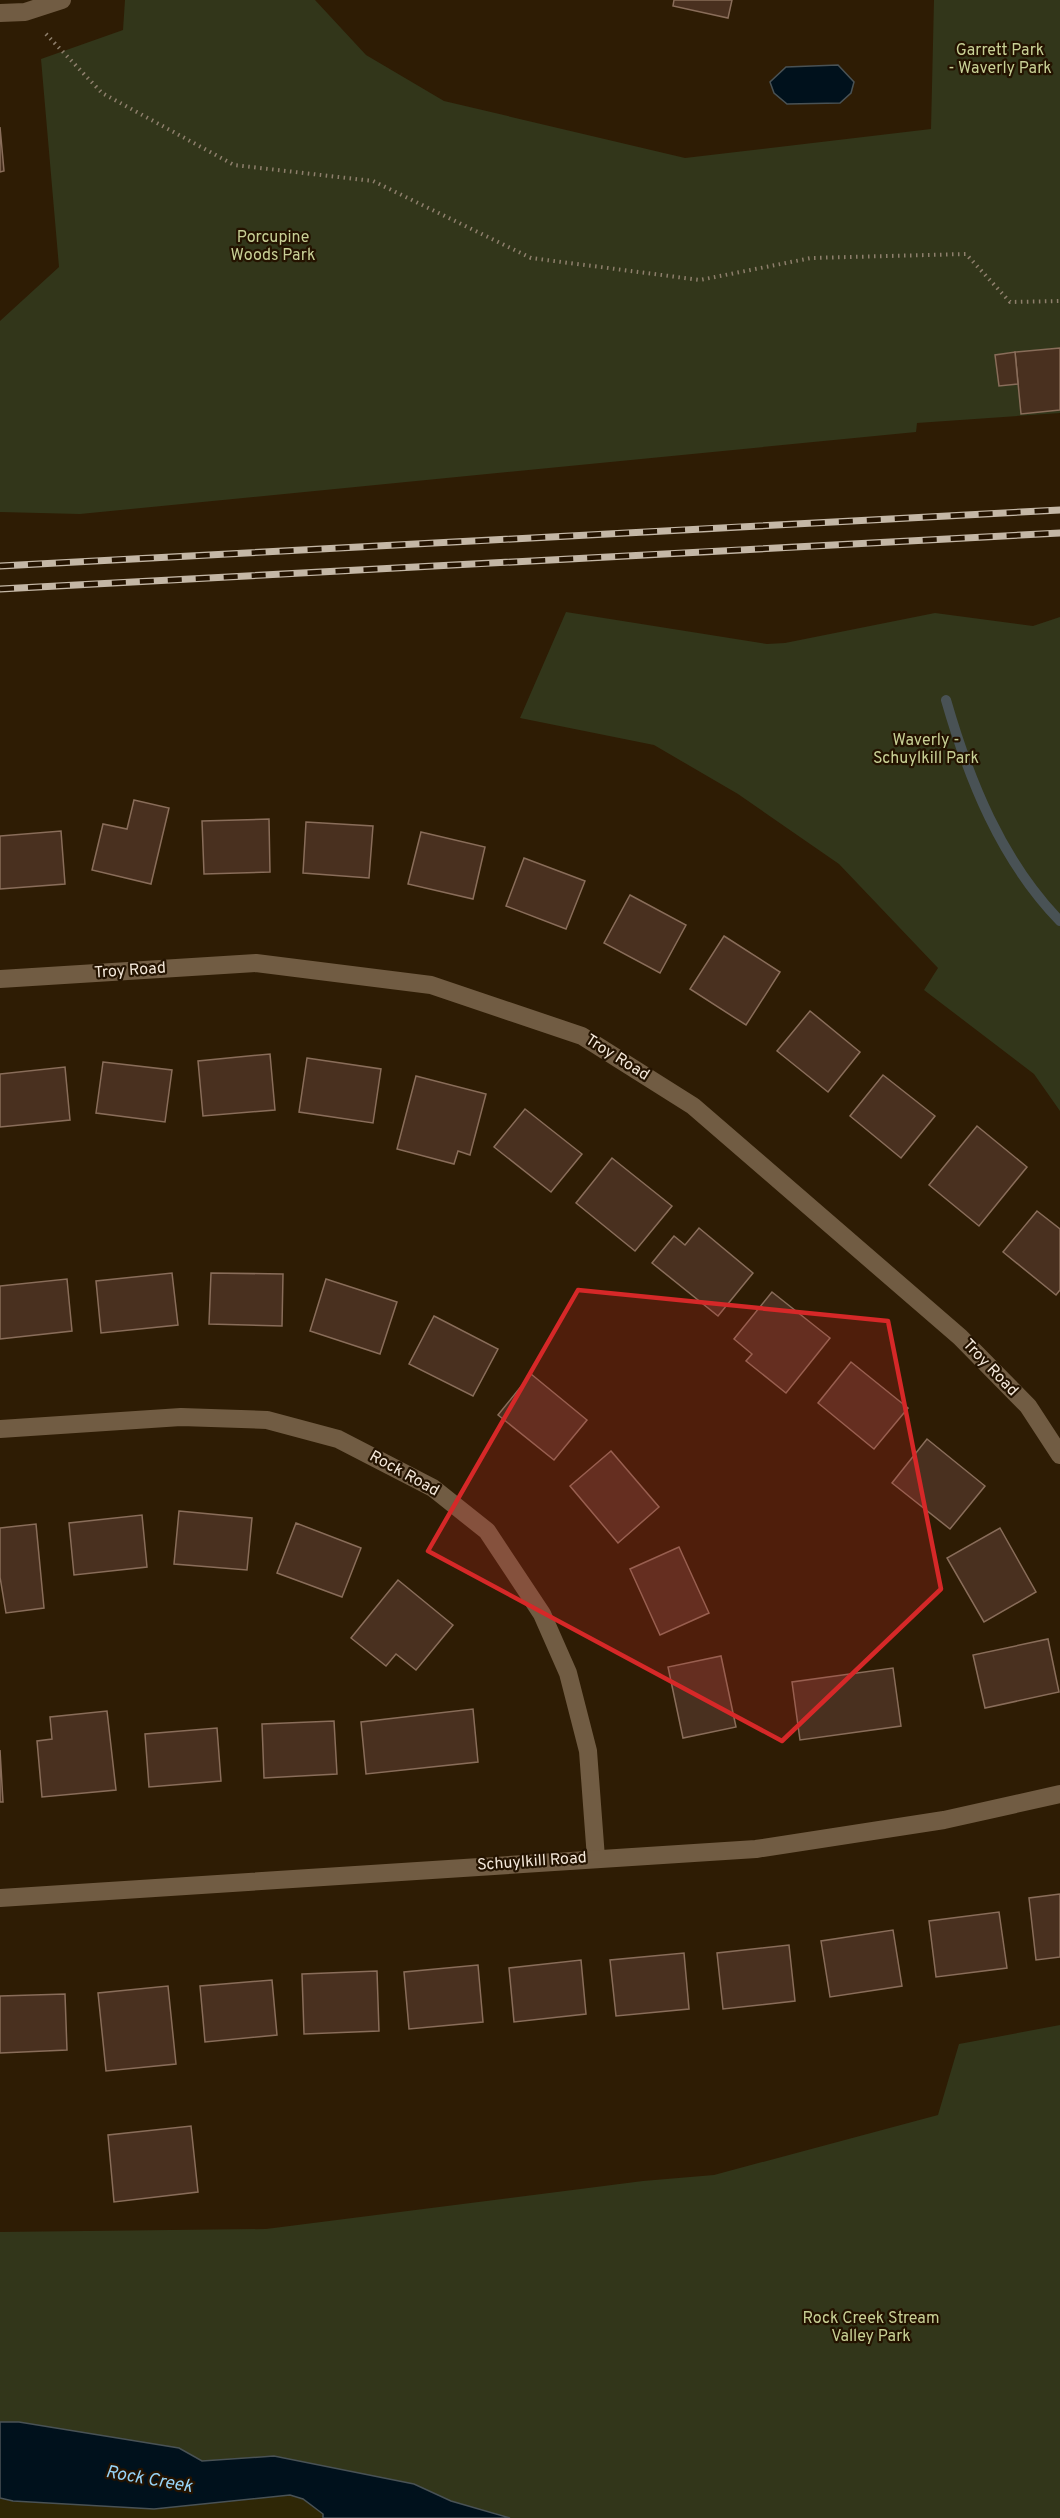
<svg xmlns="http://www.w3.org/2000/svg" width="1060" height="2518" font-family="Overpass,sans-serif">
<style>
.green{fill:#32361a}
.sand{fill:#2f2706}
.water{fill:#00111c;stroke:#495255;stroke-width:1.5}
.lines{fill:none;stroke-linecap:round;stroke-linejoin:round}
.stream{stroke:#495255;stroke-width:10}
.building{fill:#49301f;stroke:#896d5a;stroke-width:1.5}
.path{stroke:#8e7f6c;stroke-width:4;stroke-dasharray:1.5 4.5;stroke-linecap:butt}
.minor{stroke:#715c43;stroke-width:18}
.rail-casing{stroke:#c4b7a6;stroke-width:7}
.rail{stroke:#241300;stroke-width:4.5;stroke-dasharray:14;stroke-linecap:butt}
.marked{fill:#d62828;fill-opacity:0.2;stroke:#d62828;stroke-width:4.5;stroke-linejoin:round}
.labels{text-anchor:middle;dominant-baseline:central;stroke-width:4.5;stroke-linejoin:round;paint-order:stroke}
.park-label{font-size:16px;fill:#c8d095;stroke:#241300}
.street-label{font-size:16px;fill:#f4e8da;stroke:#241300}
.water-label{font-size:18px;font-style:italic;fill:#98d4f6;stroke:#241300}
</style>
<rect width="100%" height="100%" fill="#2e1c04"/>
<g class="green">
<path d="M125 0H315L366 55 444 101 685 158 931 129 934 0H1060V413L917 423 916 432 80 514 0 512V321L59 267 41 59 123 30Z"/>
<path d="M566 612 767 644 785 643 935 613 1033 626 1060 617V1111L1034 1074 924 990 938 968 839 864 738 794 654 745 520 718Z"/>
<path d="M1060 2025V2518H0V2232L266 2229 643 2181 714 2175 938 2115 959 2044Z"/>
</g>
<path class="sand" d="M290 2495 303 2499 323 2514V2518H0V2498L13 2501 154 2509Z"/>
<g class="water">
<path d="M838 65 854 82 851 93 840 103 787 104 774 93 770 82 786 67Z"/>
<path d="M0 2422H19L179 2448 202 2461 274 2456 414 2484 451 2501 510 2518H323V2514L303 2499 290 2495 154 2509 13 2501 0 2498Z"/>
</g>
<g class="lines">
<path class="stream" d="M946 700C969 780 1001 860 1060 921"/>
</g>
<g class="building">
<path d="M674 0H732L728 18 673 6Z"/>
<path d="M0 127 4 171 0 172Z"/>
<path d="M1060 348V410L1021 414 1015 352Z"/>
<path d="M1015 352 1018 384 999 386 995 355Z"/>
<path d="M134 800 169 808 151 884 92 870 103 824 127 829Z"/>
<path d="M269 819 270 872 204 874 202 821Z"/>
<path d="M306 822 373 826 369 878 303 873Z"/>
<path d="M61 831 65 884 0 889V836Z"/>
<path d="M421 832 485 847 473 899 408 884Z"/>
<path d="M524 858 585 881 566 929 506 906Z"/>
<path d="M630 895 686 925 660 973 604 943Z"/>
<path d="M724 936 780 972 746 1025 690 989Z"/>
<path d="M810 1011 860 1052 828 1092 777 1051Z"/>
<path d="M270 1054 275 1110 203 1116 198 1061Z"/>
<path d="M307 1058 381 1069 373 1123 299 1112Z"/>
<path d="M103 1062 172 1070 165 1122 96 1113Z"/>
<path d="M65 1067 70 1120 0 1127V1074Z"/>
<path d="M883 1075 935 1116 901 1158 850 1116Z"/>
<path d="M416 1076 486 1094 470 1155 458 1151 454 1164 397 1149Z"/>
<path d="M525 1109 582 1154 551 1192 494 1147Z"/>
<path d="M977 1126 1027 1167 979 1226 929 1185Z"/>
<path d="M612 1158 672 1206 635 1251 576 1203Z"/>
<path d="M1037 1211 1060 1229V1290L1056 1295 1003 1252Z"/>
<path d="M699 1228 753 1273 718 1316 652 1263 674 1236 685 1245Z"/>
<path d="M172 1273 178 1325 101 1333 96 1281Z"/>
<path d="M211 1273 283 1274 282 1326 209 1324Z"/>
<path d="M67 1279 72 1331 0 1339V1286Z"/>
<path d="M326 1279 397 1302 380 1354 310 1331Z"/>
<path d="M772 1292 830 1338 786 1393 746 1361 752 1354 734 1339Z"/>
<path d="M434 1316 498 1349 473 1396 409 1364Z"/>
<path d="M851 1362 908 1408 874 1449 818 1403Z"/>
<path d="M531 1374 587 1420 554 1460 498 1415Z"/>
<path d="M927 1439 985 1486 950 1529 892 1483Z"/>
<path d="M611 1451 659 1507 618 1543 570 1486Z"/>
<path d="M179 1511 252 1518 247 1570 174 1564Z"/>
<path d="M142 1515 147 1567 74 1575 69 1523Z"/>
<path d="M296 1523 361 1548 342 1597 277 1573Z"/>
<path d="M36 1524 44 1608 6 1613 0 1577V1528Z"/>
<path d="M1000 1528 1036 1592 984 1622 947 1558Z"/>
<path d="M679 1547 709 1613 660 1635 630 1569Z"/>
<path d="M398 1580 453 1625 416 1670 396 1654 386 1666 351 1638Z"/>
<path d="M1048 1639 1059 1692 985 1708 973 1655Z"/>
<path d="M721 1656 736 1727 683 1738 668 1667Z"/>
<path d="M893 1668 901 1726 800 1740 792 1682Z"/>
<path d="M473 1709 478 1762 366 1774 361 1722Z"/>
<path d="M107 1711 116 1790 42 1797 37 1741 52 1739 50 1717Z"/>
<path d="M334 1721 337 1774 264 1778 262 1724Z"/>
<path d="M217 1728 221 1781 149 1787 145 1734Z"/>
<path d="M0 1750 3 1802H0Z"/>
<path d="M1060 1894V1957L1036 1960 1029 1898Z"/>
<path d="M999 1912 1007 1968 936 1977 929 1921Z"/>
<path d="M893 1930 902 1986 830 1997 821 1941Z"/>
<path d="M789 1945 795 2001 723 2009 717 1953Z"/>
<path d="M684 1953 689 2009 616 2016 610 1960Z"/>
<path d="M581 1960 586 2014 514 2022 509 1968Z"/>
<path d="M478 1965 483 2022 409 2029 404 1972Z"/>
<path d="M377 1971 379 2031 304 2034 302 1974Z"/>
<path d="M272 1980 277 2035 205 2042 200 1986Z"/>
<path d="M168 1986 176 2064 106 2071 98 1993Z"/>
<path d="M65 1994 67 2050 0 2053V1996Z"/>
<path d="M191 2126 198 2192 114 2202 108 2135Z"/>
</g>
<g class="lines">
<path class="path" d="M46 34 102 93 234 165 373 181 531 258 700 280 811 258 966 254 1010 302 1060 301"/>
<g class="minor">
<path d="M0 13 25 12 62 0"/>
<path d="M0 979 256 963 431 985 582 1036 693 1106 960 1337 1028 1406 1060 1455"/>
<path d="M0 1429 181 1417 267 1420 338 1439 433 1488 487 1531 542 1614 568 1673 588 1751 596 1858"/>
<path d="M0 1898 756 1849 944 1820 1060 1794"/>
</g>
<g class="rail-casing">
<g id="rail">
<path d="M0 566 1060 510"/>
<path d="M0 589 1060 533"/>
</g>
</g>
<use href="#rail" class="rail"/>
</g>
<path class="marked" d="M578 1290 888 1321 941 1589 782 1741 428 1551Z"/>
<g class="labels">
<g class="park-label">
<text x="1000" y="51">Garrett Park<tspan x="1000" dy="18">- Waverly Park</tspan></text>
<text x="273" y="238">Porcupine<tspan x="273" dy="18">Woods Park</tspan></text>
<text x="926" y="741">Waverly -<tspan x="926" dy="18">Schuylkill Park</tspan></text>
<text x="871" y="2319">Rock Creek Stream<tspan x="871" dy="18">Valley Park</tspan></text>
</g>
<g class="street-label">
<text transform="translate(130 971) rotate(-4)">Troy Road</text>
<text transform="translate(617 1058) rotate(32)">Troy Road</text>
<text transform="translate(990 1368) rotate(46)">Troy Road</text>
<text transform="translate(404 1474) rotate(29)">Rock Road</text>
<text transform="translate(532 1862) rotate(-4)">Schuylkill Road</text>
</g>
<g class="water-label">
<text transform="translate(149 2480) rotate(10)">Rock Creek</text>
</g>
</g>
</svg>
